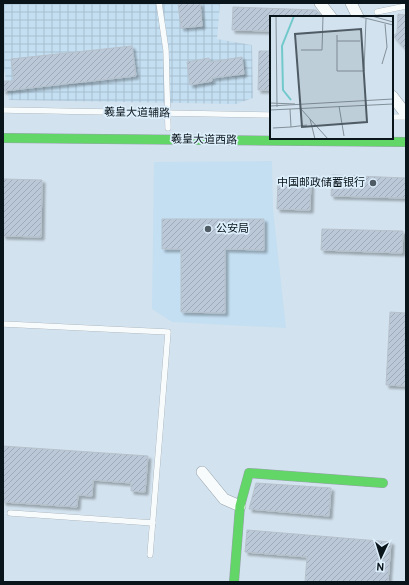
<svg xmlns="http://www.w3.org/2000/svg" width="409" height="585" font-family="Overpass,'Noto Sans SC',sans-serif">
<style>
.built{fill:#c4dff2}
.industrial{fill:url(#industrial-grid)}
.building{fill:url(#building-hatch);stroke:#b6c1cb;filter:url(#shadow)}
.lines{fill:none;stroke-linecap:round;stroke-linejoin:round}
.lane-casing{stroke:#96a2ab;stroke-width:6}
.street-casing{stroke:#96a2ab;stroke-width:12}
.fast-casing{stroke:#96a2ab;stroke-width:10}
.lane{stroke:#f8fbfc;stroke-width:5.5}
.street{stroke:#f8fbfc;stroke-width:11}
.fast{stroke:#63d668;stroke-width:9}
.poi-dot{fill:#4f5c65;stroke:#deeffc;stroke-width:1.5}
.labels{text-anchor:middle;dominant-baseline:central;stroke-width:3.5;stroke-linejoin:round;paint-order:stroke}
.street-label{font-size:11px;fill:#09141b;stroke:#deeffc}
.poi-label{font-size:11px;fill:#09141b;stroke:#deeffc;text-anchor:end}
.inset-river{fill:none;stroke:#71c9cc;stroke-width:2}
.inset-road{fill:none;stroke:#82909a;stroke-width:1}
.view{fill:#4f5c65;fill-opacity:0.15;stroke:#4f5c65;stroke-width:2}
.inset-edge{fill:none;stroke:#09141b;stroke-width:2}
</style>
<defs>
<pattern id="industrial-grid" width="8" height="8" patternUnits="userSpaceOnUse"><rect width="8" height="8" fill="#c4dff2"/><path d="M0 4h8M4 0v8" fill="none" stroke="#a7becf"/></pattern>
<pattern id="building-hatch" width="6" height="6" patternUnits="userSpaceOnUse"><rect width="6" height="6" fill="#bbc8d8"/><path d="M-1 1l2-2M0 6l6-6M5 7l2-2" fill="none" stroke="#9fabb9"/></pattern>
<filter id="shadow"><feDropShadow dx="3" dy="3" stdDeviation="1" flood-color="#0004"/></filter>
</defs>
<rect width="100%" height="100%" fill="#d2e2ee"/>
<path class="built" d="M272 161 273 209 286 328 172 322 152 309 154 162Z"/>
<path class="industrial" d="M3 3H220L217 39 252 45 253 98 236 104 9 100 3 61Z"/>
<g class="building">
<path d="M178 3H200L202 26 181 28Z"/>
<path d="M233 7 316 10 322 17H271V31L232 30Z"/>
<path d="M398 14 406 15V50L393 36 397 33Z"/>
<path d="M132 46 136 76 3 91V81H14L11 59Z"/>
<path d="M259 51H271V90H258Z"/>
<path d="M242 57 244 74 212 78V81L190 85 187 62 209 58 210 62Z"/>
<path d="M332 175 406 178V198L331 196Z"/>
<path d="M3 179 42 180 41 237 3 236Z"/>
<path d="M278 179 311 180 310 210 277 209Z"/>
<path d="M162 219H264V250L225 249V313L181 312V249H162Z"/>
<path d="M322 229 403 231 402 253 321 250Z"/>
<path d="M390 312 406 313V386L386 385Z"/>
<path d="M3 446 148 456 145 492 131 491V483L93 480 92 496 78 495 77 507 3 502Z"/>
<path d="M256 483 331 488 329 516 249 509Z"/>
<path d="M247 530 391 542 388 582H305L307 557 245 552Z"/>
</g>
<g class="lines">
<g class="lane-casing">
<g id="lane">
<path d="M159 3 166 50 168 128"/>
<path d="M377 12 406 6"/>
<path d="M3 110 271 115"/>
<path d="M392 117H406"/>
<path d="M3 324 168 332 150 555"/>
<path d="M10 513 153 523"/>
</g>
</g>
<g class="street-casing">
<g id="street">
<path d="M320 3 331 17"/>
<path d="M351 3 358 17"/>
<path d="M392 96 406 114"/>
<path d="M202 472 224 499 240 506"/>
</g>
</g>
<g class="fast-casing">
<g id="fast">
<path d="M3 138 406 142"/>
<path d="M234 582 240 506 249 473 383 483"/>
</g>
</g>
<use href="#lane" class="lane"/>
<use href="#street" class="street"/>
<use href="#fast" class="fast"/>
</g>
<g class="poi-dot">
<circle cx="373" cy="183" r="4"/>
<circle cx="208" cy="229" r="4"/>
</g>
<g class="labels">
<g class="street-label">
<text transform="translate(137 113) rotate(1)">羲皇大道辅路</text>
<text transform="translate(204 140) rotate(1)">羲皇大道西路</text>
</g>
<g class="poi-label">
<text x="365" y="183">中国邮政储蓄银行</text>
<text x="216" y="229" text-anchor="start">公安局</text>
</g>
</g>
<g transform="translate(270 16)">
<rect width="123" height="123" fill="#d2e2ee"/>
<path class="inset-river" d="M21 84 13 74 12 30 24 0"/>
<path class="inset-road" d="M6 0 7 91M87 0 123 9M102 0 123 6M67 19V55H94L96 3M67 25H90M31 34H52L53 0M112 48 117 31 115 8M0 87 25 88M0 90 123 83M69 90 74 120M31 93 58 123M0 94 123 88M40 103 45 123M21 111 37 109M3 112 21 111 20 93"/>
<path class="view" d="M91 13 97 106 32 111 25 18Z"/>
<rect width="123" height="123" class="inset-edge"/>
</g>
<rect width="409" height="585" fill="none" stroke="#09141b" stroke-width="8"/>
<g transform="translate(381 557) rotate(184)" stroke="#deeffc" stroke-width="3" paint-order="stroke">
<path d="M0-3L7 15L0 10L-7 15Z" fill="#09141b"/>
<text y="-6" font-size="11" font-weight="bold" text-anchor="middle" fill="#09141b">N</text>
</g>
</svg>
